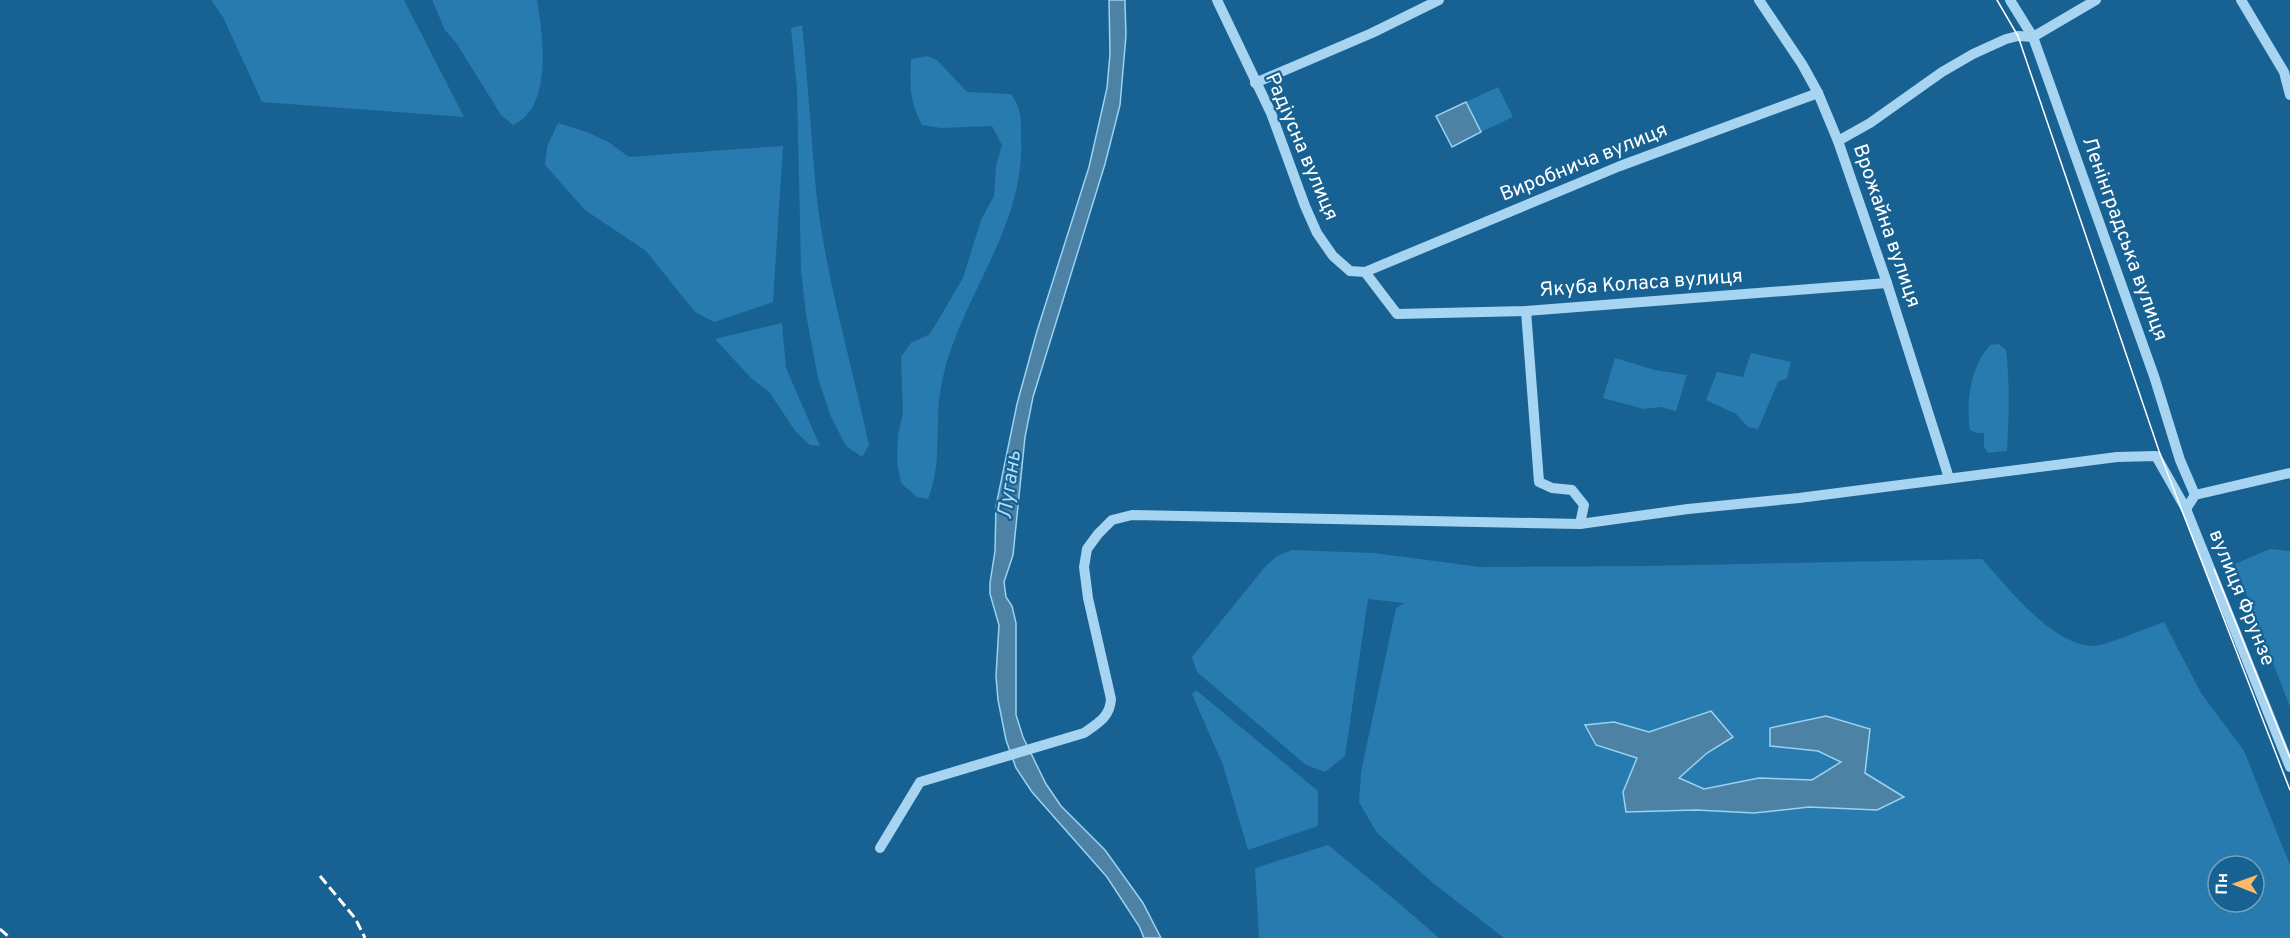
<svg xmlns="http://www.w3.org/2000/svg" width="2290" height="938" font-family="Overpass,sans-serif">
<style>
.green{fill:#277baf;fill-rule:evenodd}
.water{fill:#4e82a4;stroke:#99d2f3;stroke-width:1.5}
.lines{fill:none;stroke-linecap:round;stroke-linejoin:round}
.minor{stroke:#a7d4f0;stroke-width:10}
.tram{stroke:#fff;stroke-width:1.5}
.rail{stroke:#fff;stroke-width:3;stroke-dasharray:10 4.5;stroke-linecap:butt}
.labels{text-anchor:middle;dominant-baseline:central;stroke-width:4.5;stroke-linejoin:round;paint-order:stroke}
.street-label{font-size:20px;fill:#fff;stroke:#176293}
.water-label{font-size:21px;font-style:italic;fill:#b3ddf7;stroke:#176293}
</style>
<rect width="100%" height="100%" fill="#176293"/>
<g class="green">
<path d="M211 0H404L464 117 262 102 223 17Z"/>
<path d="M432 0H537C543 35 553 108 513 125L501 115 457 44 445 30Z"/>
<path d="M802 25C809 86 811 147 818 208 829 288 852 366 869 445L862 457 846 446 831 417 818 378 806 314 801 270 797 90 791 28Z"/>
<path d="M928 56 937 60 967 92 1011 94C1022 110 1021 119 1021 137 1026 230 957 299 941 387 934 424 943 463 928 499L917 497 901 483 897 461 898 435 903 413 901 357 911 343 930 334 963 278 981 220 994 196 996 166 1002 145 992 126 941 128 922 125C909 100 910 87 911 59Z"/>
<path d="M1498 87 1513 117 1481 132 1466 102Z"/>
<path d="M558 123 584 131 607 141 629 157 783 146 773 302 714 322 695 312 646 251 585 210 545 165 547 147Z"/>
<path d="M782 323 786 368 820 446 810 445 795 431 770 393 751 378 715 339Z"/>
<path d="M1999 344 2006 350C2010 384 2009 416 2007 451L1988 453 1984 447V433H1977L1970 430C1966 400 1970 368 1990 345Z"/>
<path d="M1751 353 1791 362 1787 378 1778 382 1758 429 1748 427 1736 414 1706 400 1717 372 1743 377Z"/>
<path d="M1615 358 1655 370 1687 375 1676 411 1660 407 1644 409 1603 398Z"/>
<path d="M2270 549 2290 551V707L2235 564Z"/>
<path d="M1292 550 1374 553 1480 567 1644 566 1982 559C2010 589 2050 644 2093 646 2104 646 2150 627 2164 622L2201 693 2244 751 2290 865V938H1504L1433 883 1377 833 1359 802 1361 772 1396 608 1405 603 1368 599 1345 756 1325 772 1306 765 1197 672 1192 657 1264 568 1277 556ZM2218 866H2254V902H2218Z"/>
<path d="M1196 690 1318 791V826L1248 850 1223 765 1192 694Z"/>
<path d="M1328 845 1394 899 1439 938H1259L1255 868Z"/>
</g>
<g class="water">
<path d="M1109 0H1125V4L1126 35 1120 105 1105 164 1033 397 1025 437 1013 555 1004 582 1006 597 1012 606 1016 623V715L1023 737 1046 784 1061 806 1105 850 1143 903 1161 938H1144L1139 926 1107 877 1032 792 1016 768 1006 740 998 700 996 676 999 625 990 594V583L995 551 996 506 1017 404 1037 331 1089 167 1107 88 1110 54Z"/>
<path d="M1466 102 1481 132 1452 147 1436 116Z"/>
<path d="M1711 711 1733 737 1707 753 1679 778 1704 789 1759 778 1812 780 1841 762 1818 751 1770 746V728L1826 716 1870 729 1865 773 1904 797 1877 810 1809 807 1754 813 1696 810 1626 812 1623 792 1637 758 1596 745 1585 725 1614 722 1649 732Z"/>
</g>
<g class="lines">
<g class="minor">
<path d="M1217 0 1271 113 1305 206 1317 233 1333 256 1350 271 1365 272 1397 314 1526 311 1887 283"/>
<path d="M1759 0 1802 64 1818 93 1838 141 1887 283 1949 478"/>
<path d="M2010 0 2033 37 2154 376 2180 460 2195 495"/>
<path d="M2241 0 2284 72 2290 95"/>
<path d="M1255 83 1372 33 1439 0"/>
<path d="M1838 141 1870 123 1942 72 1973 54 2006 39 2018 36 2033 37 2096 0"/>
<path d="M1365 272 1620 166 1818 93"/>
<path d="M1526 311 1539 482 1552 488 1572 490 1584 505 1580 524"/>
<path d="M2186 509 2195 495 2290 473"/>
<path d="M880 848 920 782 1084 733C1098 723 1110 717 1111 699L1088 598 1084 567 1087 549 1098 534 1112 520 1132 515 1580 524 1688 509 1799 498 2117 457 2156 456 2186 509 2290 767"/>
</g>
<g class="tram">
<path d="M1997 0 2018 36 2159 451 2290 790"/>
<path d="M2214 569 2290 758"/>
</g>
<g class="rail">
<path d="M320 876 355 918 365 938"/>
<path d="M0 929 10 938"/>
</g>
</g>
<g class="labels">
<g class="street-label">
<text transform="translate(1301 147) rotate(67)">Радіусна вулиця</text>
<text transform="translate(1584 163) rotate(-22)">Виробнича вулиця</text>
<text transform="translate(1886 226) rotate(71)">Врожайна вулиця</text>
<text transform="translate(2124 239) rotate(70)">Ленінградська вулиця</text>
<text transform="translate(1641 284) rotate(-4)">Якуба Коласа вулиця</text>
<text transform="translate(2241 598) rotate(68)">вулиця Фрунзе</text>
</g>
<g class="water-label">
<text transform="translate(1010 485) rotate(-82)">Лугань</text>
</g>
</g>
<g transform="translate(2236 884) rotate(271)"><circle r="28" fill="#176293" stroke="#74a1be" stroke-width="1.5"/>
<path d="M0-4.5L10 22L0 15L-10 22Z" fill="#ffb966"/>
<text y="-9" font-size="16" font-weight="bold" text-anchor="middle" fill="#ffffff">Пн</text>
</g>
</svg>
